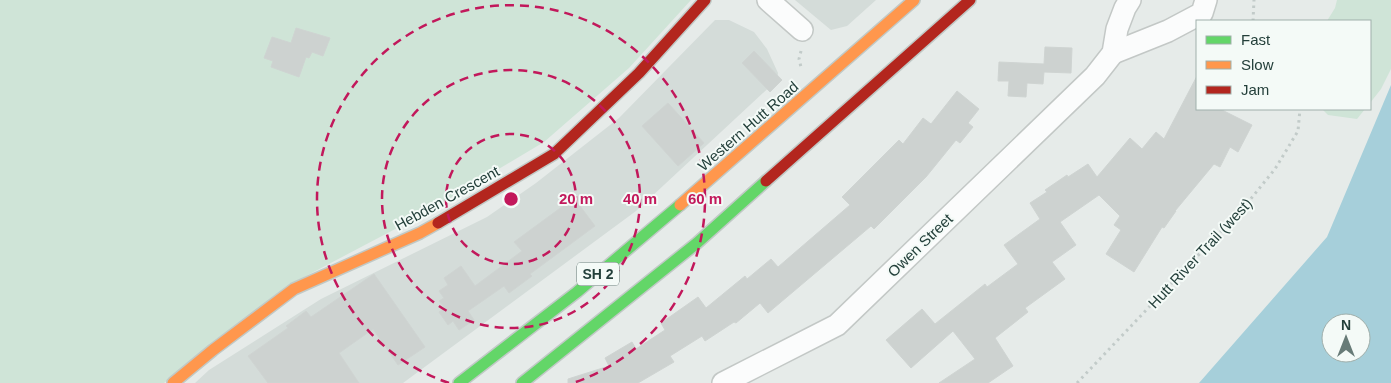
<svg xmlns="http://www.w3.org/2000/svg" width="1391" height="383" font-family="Helvetica,sans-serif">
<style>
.built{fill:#d4dcd9}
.green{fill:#cfe4d7}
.water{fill:#a6cfda;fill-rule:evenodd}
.building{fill:#cdd2d0;stroke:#cfd4d2}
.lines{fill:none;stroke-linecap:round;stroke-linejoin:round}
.street-casing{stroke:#c3c8c6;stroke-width:24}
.fast-casing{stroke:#c1c9c6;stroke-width:14}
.slow-casing{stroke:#c1c9c6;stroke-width:14}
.jam-casing{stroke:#c1c9c6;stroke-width:14}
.path{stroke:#c2cbc9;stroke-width:3;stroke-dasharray:2.5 4;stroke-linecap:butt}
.street{stroke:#fbfcfc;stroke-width:21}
.fast{stroke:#63d668;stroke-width:11}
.slow{stroke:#ff974d;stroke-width:11}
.jam{stroke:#b3261e;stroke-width:11}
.ring{fill:none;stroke:#c2185b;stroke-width:2.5;stroke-dasharray:9 6}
.labels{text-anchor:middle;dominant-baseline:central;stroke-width:4;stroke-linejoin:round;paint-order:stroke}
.shield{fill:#f4faf7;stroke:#627773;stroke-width:1}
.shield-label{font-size:14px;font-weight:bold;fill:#233f3a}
.street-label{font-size:15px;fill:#233f3a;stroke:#f4faf7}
.centre{fill:#c2185b;stroke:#f4faf7;stroke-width:2.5}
.ring-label{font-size:15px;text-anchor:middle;font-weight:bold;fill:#c2185b;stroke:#f4faf7;stroke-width:4;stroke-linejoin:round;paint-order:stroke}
</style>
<rect width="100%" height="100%" fill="#e6ebe9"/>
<g class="built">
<path d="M795 0H876L847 26 831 30Z"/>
<path d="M715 20H729L754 32 767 49 778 73 777 80 636 211 403 383H195L209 370 321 299 487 217 536 183 619 118Z"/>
</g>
<g class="green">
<path d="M0 0H691L629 68 544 142 418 217 289 285 164 383H0Z"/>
<path d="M1337 0H1391V69L1381 89 1370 103V21H1327L1335 8Z"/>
<path d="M1322 109H1365L1357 119 1328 115Z"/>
</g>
<path class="water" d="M1391 85V383H1199L1327 237ZM1331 323H1361V353H1331Z"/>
<g class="building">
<path d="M296 28 330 38 323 56 312 52 309 58 306 57 299 77 271 67 273 61 264 58 272 37 291 43Z"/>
<path d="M1045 47 1072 48 1071 73 1044 72 1043 84 1027 83 1026 97 1008 96 1009 81H998L999 62 1044 64Z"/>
<path d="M754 51 782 80 770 92 742 63Z"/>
<path d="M1197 76V109H1220L1252 125 1238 152 1230 147 1220 167 1214 164 1175 211H1176L1164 228 1162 227 1134 272 1106 254 1121 230 1114 225 1120 216 1099 195 1060 222 1076 245 1052 262 1065 279 1025 308 1028 312 995 338 1013 366 988 383H939L975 359 953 331 911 368 886 340 922 309 935 324 985 284 987 287 1018 264 1004 245 1040 219 1030 203 1047 192 1045 190 1067 175 1068 177 1088 164 1097 177 1130 138 1142 149 1156 132 1164 139Z"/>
<path d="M957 91 979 109 968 123 973 127 960 143 956 140 926 177 874 229 871 226 768 313 760 303 736 323 734 322 705 341 702 336 670 356 674 362 638 383H568V379L609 366 605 358 632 342 636 349 665 330 661 323 698 297 706 308 745 276 747 279 771 259 778 267 850 205 842 197 899 140 903 144 923 118 931 124Z"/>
<path d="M668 103 704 143 678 166 642 126Z"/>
<path d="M574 198 595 226 530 274 532 276 509 293 504 286 468 311 474 320 459 330 453 321 448 325 439 312 445 308 439 301 444 298 439 291 448 285 444 278 461 266 475 286 522 251 514 242Z"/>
<path d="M374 274 425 347 398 365 373 329 339 353 359 383H268L248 356 288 328 286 326 306 311 311 317Z"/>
</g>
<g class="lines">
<g class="street-casing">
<g id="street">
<path d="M768 0 802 30"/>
<path d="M1113 53 1168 31 1202 13 1206 0"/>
<path d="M723 383 837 325 1095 76 1113 53 1117 29 1125 8 1130 0"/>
</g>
</g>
<g class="fast-casing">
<g id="fast">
<path d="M459 383 577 292 680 205"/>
<path d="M522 383 697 243 766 181"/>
</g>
</g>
<g class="slow-casing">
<g id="slow">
<path d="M680 205 914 0"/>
<path d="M173 383 213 350 294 289 420 233 438 223"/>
</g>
</g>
<g class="jam-casing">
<g id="jam">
<path d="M766 181 970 0"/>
<path d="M438 223 554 154 639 73 705 0"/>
</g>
</g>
<g class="path">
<path d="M1253 21 1254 0"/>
<path d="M801 51 799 59 801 67"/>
<path d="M1077 383 1245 206 1275 169 1298 131 1300 109"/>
</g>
<use href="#street" class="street"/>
<use href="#fast" class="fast"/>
<use href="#slow" class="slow"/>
<use href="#jam" class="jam"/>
</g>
<g class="ring">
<circle cx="511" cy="199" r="65"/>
<circle cx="511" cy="199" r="129"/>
<path d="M449 383A194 194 0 1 1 573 383"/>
</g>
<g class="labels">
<rect class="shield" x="577" y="262.5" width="42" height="23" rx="4"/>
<g class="shield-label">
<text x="598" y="274">SH 2</text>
</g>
<g class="street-label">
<text transform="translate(748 126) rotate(-41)">Western Hutt Road</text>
<text transform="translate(447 198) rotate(-29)">Hebden Crescent</text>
<text transform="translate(920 245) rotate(-44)">Owen Street</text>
<text transform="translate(1200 253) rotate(-47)">Hutt River Trail (west)</text>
</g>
</g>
<circle cx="511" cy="199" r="8" class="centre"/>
<g class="ring-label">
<text x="576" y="204">20 m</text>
<text x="640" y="204">40 m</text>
<text x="705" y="204">60 m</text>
</g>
<rect x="1196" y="20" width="175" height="90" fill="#f4faf7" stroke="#a0afab"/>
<rect x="1206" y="36" width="25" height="8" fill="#63d668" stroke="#a0afab"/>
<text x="1241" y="45" font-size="15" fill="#233f3a">Fast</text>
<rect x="1206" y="61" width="25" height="8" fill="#ff974d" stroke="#a0afab"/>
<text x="1241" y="70" font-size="15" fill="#233f3a">Slow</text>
<rect x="1206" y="86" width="25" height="8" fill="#b3261e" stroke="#a0afab"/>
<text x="1241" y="95" font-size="15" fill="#233f3a">Jam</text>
<g transform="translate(1346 338)"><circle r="24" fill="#f4faf7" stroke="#a0afab"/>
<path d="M0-4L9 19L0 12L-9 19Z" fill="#677b77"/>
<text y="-8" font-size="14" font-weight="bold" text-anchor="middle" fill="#233f3a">N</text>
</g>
</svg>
